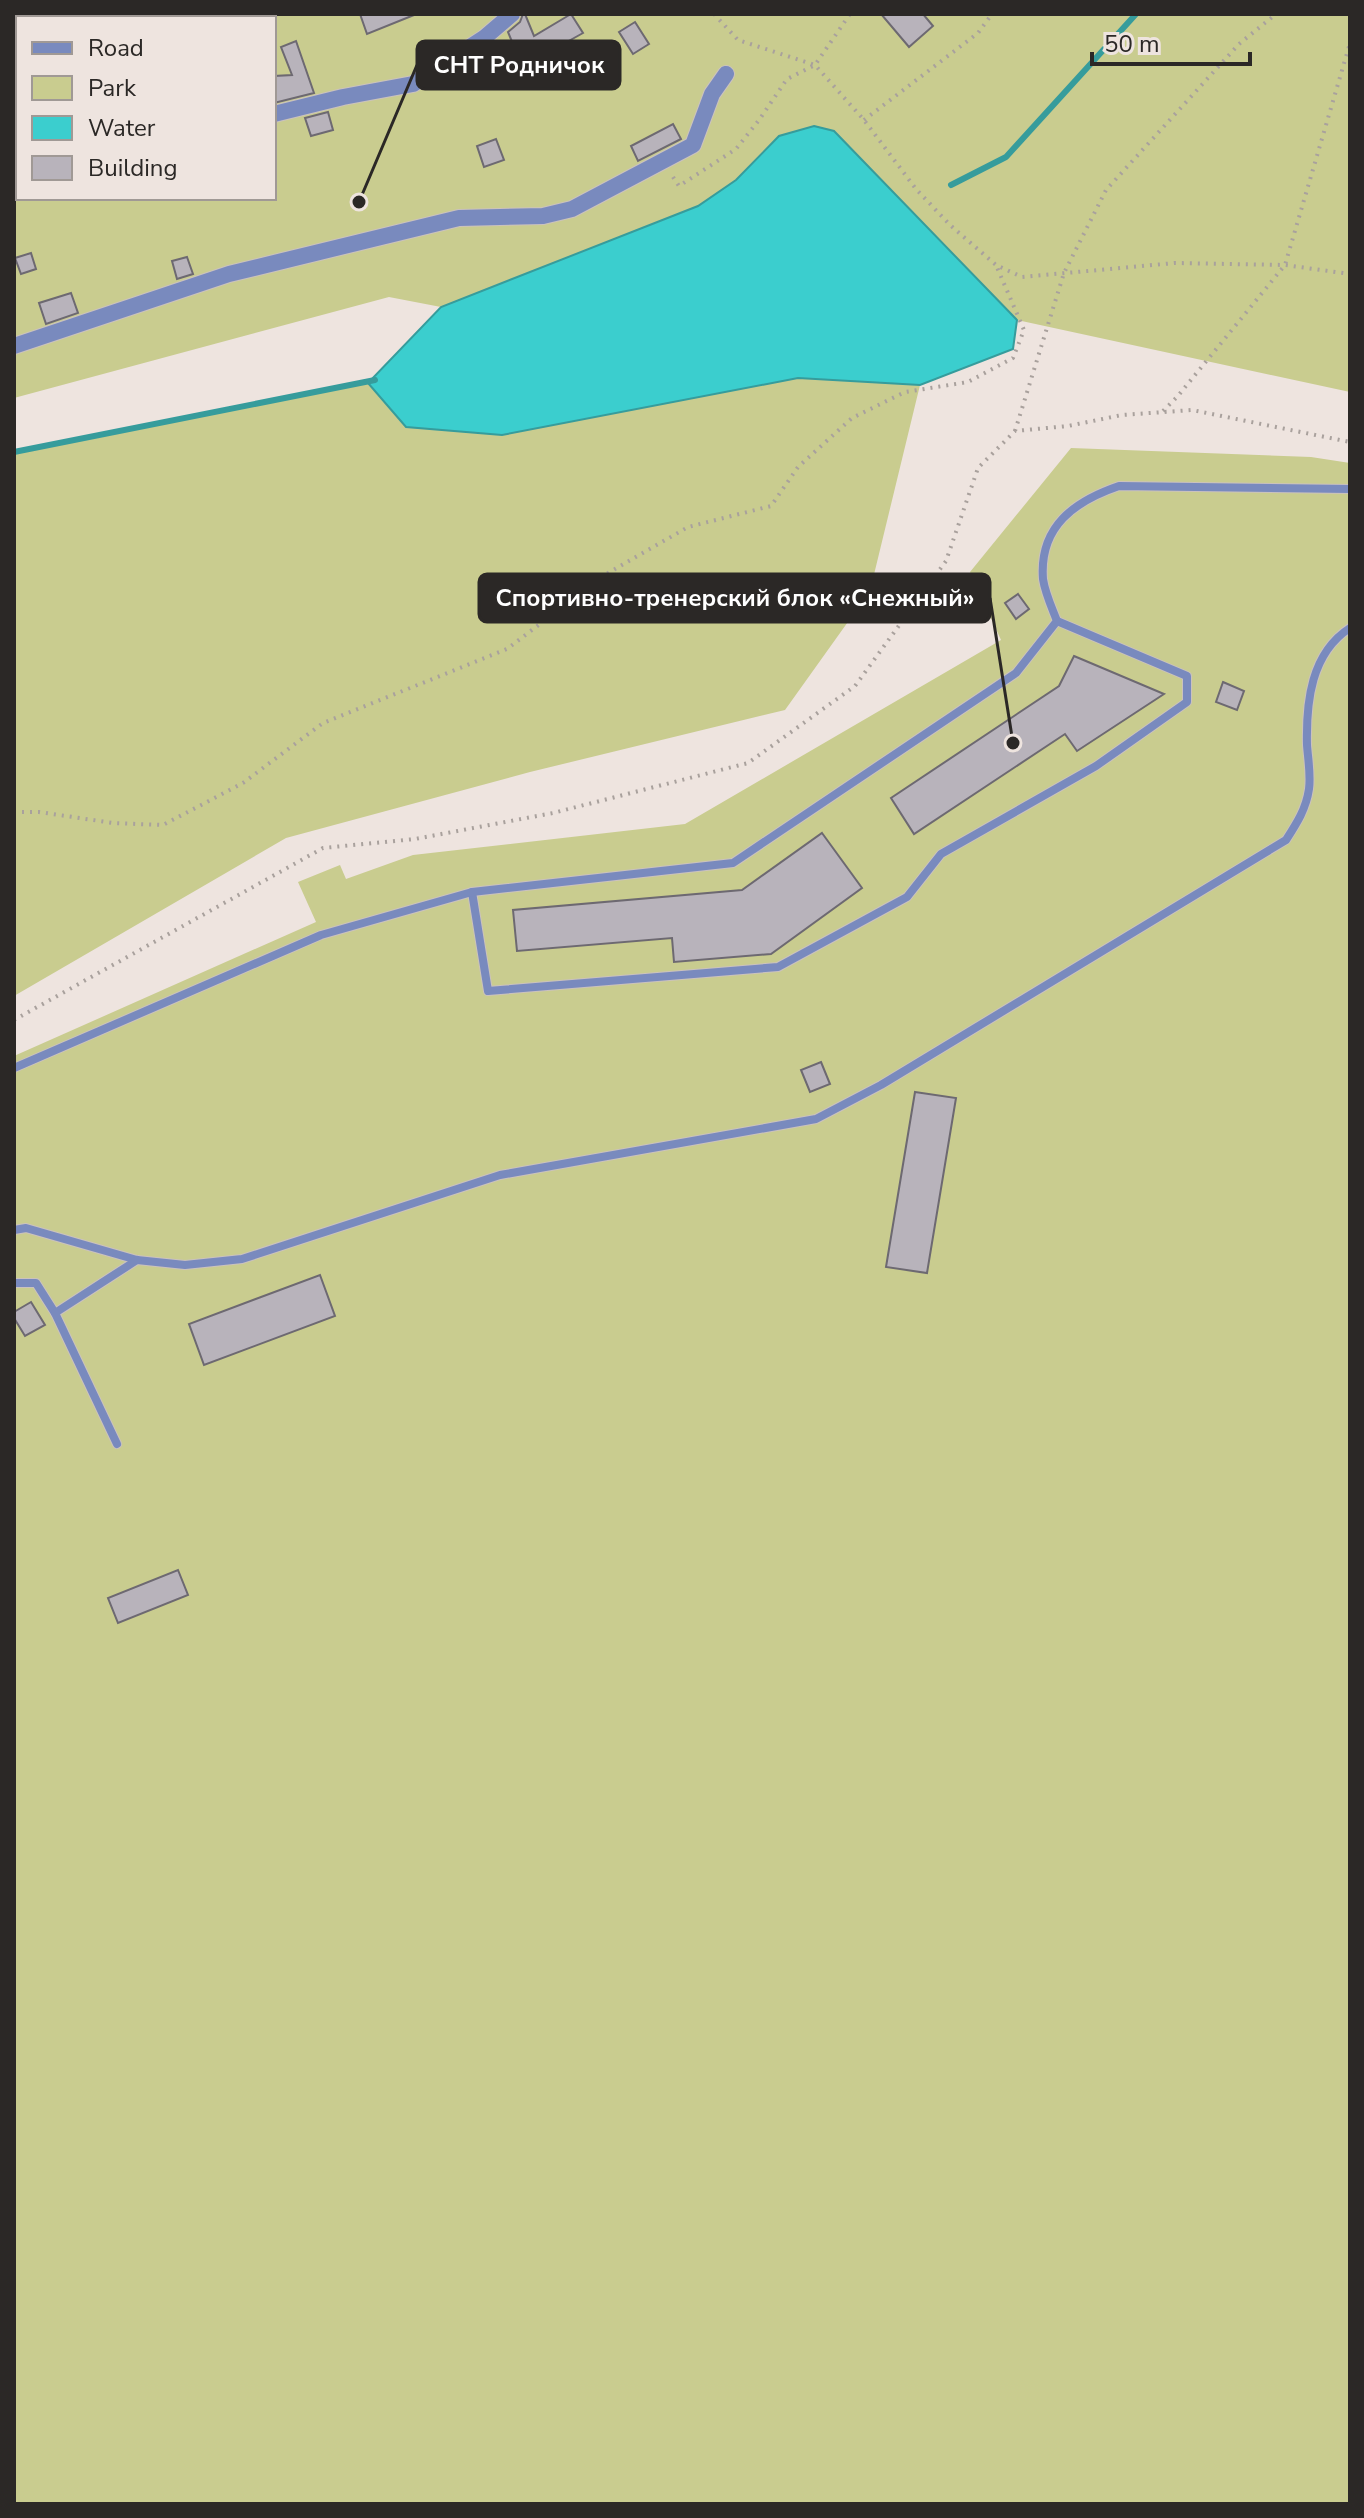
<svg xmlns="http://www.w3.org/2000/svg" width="1364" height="2518" font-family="'Nunito Sans',sans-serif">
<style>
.green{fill:#c9cc8f;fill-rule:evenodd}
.water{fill:#3bcece;stroke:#369c9c;stroke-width:2}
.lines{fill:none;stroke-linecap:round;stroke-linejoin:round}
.stream{stroke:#369c9c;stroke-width:6}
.building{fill:#b8b3bb;stroke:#6d6971;stroke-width:2}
.service-casing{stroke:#cbc2be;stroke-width:10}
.minor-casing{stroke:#cbc2be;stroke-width:18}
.path{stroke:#a9a19d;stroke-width:4;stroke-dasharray:2 6;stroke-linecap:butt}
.service{stroke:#798abe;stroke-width:8}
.minor{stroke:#798abe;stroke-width:16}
.leader{fill:none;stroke:#2b2826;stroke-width:3}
.callout-dot{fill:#2b2826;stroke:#eee4df;stroke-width:3}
.callout{fill:#2b2826;stroke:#2b2826;stroke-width:3}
.callout-label{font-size:24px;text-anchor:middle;font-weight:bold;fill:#fff}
</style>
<rect width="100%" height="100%" fill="#eee4df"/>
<g class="green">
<path d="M14 14H1350V392L1017 320 834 131 779 136 736 180 698 206 441 307 389 297 14 398ZM18 18H274V198H18Z"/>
<path d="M798 378 920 385 870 591 785 710 530 772 286 838 14 996V452L368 383 406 427 502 435Z"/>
<path d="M1071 448 1311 457 1350 463V2504H14V1056L316 922 298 882 340 865 346 879 413 855 685 824 1001 640 970 572Z"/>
</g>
<path class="water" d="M814 126 834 131 1017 320 1013 349 920 385 798 378 502 435 406 427 368 383 441 307 698 206 736 180 779 136Z"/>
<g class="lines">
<g class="stream">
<path d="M951 185 1006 157 1136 14"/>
<path d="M14 452 375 380"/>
</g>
</g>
<g class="building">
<path d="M360 14H414V15L367 34Z"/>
<path d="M523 14H525L534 36 571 14 583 33 542 56 545 62 524 71 508 32 520 22Z"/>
<path d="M881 14H923L933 26 909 47Z"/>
<path d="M635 22 649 44 633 54 619 32Z"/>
<path d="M296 41 314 93 274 103V76L292 75 281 47Z"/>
<path d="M328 112 333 130 311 136 305 118Z"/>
<path d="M673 124 681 139 638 161 631 146Z"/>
<path d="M496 139 504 160 484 167 477 146Z"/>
<path d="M31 253 36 269 21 274 15 258Z"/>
<path d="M187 257 193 274 177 279 172 261Z"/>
<path d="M71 293 78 313 46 324 39 303Z"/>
<path d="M1018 594 1029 609 1016 619 1005 603Z"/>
<path d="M1074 656 1164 694 1077 751 1065 734 914 834 891 798 1059 686Z"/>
<path d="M1223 682 1244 691 1237 710 1216 702Z"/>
<path d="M822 833 862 888 771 954 674 962 672 938 517 951 513 910 742 890Z"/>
<path d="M821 1062 830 1084 810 1092 801 1070Z"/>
<path d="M915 1092 956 1098 927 1273 886 1267Z"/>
<path d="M320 1275 335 1316 204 1365 189 1324Z"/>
<path d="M31 1302 45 1325 25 1336 14 1318V1312Z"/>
<path d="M178 1570 188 1595 118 1623 108 1598Z"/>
</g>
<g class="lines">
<g class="service-casing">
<g id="service">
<path d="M472 892 488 991 778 967 907 897 941 854 1096 766 1187 702V676L1057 621"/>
<path d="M14 1068 321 935 472 892 733 863 1016 673 1057 621C1052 608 1045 593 1043 579 1039 526 1075 501 1119 486L1350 489"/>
<path d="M14 1230 26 1228 137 1260 185 1265 242 1259 500 1175 816 1119 881 1085 1286 840C1297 823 1306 809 1309 789 1311 775 1308 759 1307 745 1306 702 1311 653 1350 628"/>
<path d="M14 1283H36L55 1313 137 1260"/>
<path d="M55 1313 117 1444"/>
</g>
</g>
<g class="minor-casing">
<g id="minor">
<path d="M95 18 112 14"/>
<path d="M14 37 18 36"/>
<path d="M274 114 343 97 413 84 484 38 512 14"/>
<path d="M14 177 18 176"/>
<path d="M14 346 229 274 459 218 543 216 572 209 693 145 712 94 726 74"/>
</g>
</g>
<g class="path">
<path d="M714 14 738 40 815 65 864 120 916 189 950 225 996 265 1022 277 1175 263 1285 265 1350 274"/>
<path d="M864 120 978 33 992 14"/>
<path d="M673 177 679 186 736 149 759 120 787 79 815 65 850 14"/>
<path d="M1163 411 1177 397 1285 265 1350 43"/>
<path d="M1015 431 1064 273 1106 190 1239 44 1276 14"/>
<path d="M14 812H39L113 823 163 825 243 783 323 723 507 649 603 576 688 527 771 506 798 467 852 418 905 392 968 382 1013 358 1024 330 996 265"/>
<path d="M14 1020 323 848 415 839 553 813 748 763 855 686 946 561 978 468 1015 431 1068 426 1122 415 1192 410 1350 442"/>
</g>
<use href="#service" class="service"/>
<use href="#minor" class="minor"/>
</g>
<path class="leader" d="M359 202L417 65M1013 743L990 598"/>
<g class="callout-dot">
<circle cx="359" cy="202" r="8"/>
<circle cx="1013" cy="743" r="8"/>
</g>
<g class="callout">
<rect x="417" y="41" width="203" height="48" rx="8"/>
<rect x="479" y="574" width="511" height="48" rx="8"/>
</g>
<g class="callout-label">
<text x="519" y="73">СНТ Родничок</text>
<text x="735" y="606">Спортивно-тренерский блок «Снежный»</text>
</g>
<rect width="1364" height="2518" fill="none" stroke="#2b2826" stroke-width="32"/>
<rect x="16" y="16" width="260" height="184" fill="#eee4df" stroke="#a09995" stroke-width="2"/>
<rect x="32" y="42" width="40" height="12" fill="#798abe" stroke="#a09995" stroke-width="2"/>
<text x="88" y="56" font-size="24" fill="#2b2826">Road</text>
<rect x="32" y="76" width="40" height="24" fill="#c9cc8f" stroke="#a09995" stroke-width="2"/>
<text x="88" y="96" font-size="24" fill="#2b2826">Park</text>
<rect x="32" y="116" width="40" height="24" fill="#3bcece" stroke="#a09995" stroke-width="2"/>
<text x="88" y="136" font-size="24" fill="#2b2826">Water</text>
<rect x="32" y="156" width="40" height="24" fill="#b8b3bb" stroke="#a09995" stroke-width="2"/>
<text x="88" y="176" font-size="24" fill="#2b2826">Building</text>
<path d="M1092 52v12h158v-12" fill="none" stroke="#2b2826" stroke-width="4"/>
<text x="1104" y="52" font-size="24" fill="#2b2826" stroke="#eee4df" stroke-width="6" paint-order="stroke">50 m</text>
</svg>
